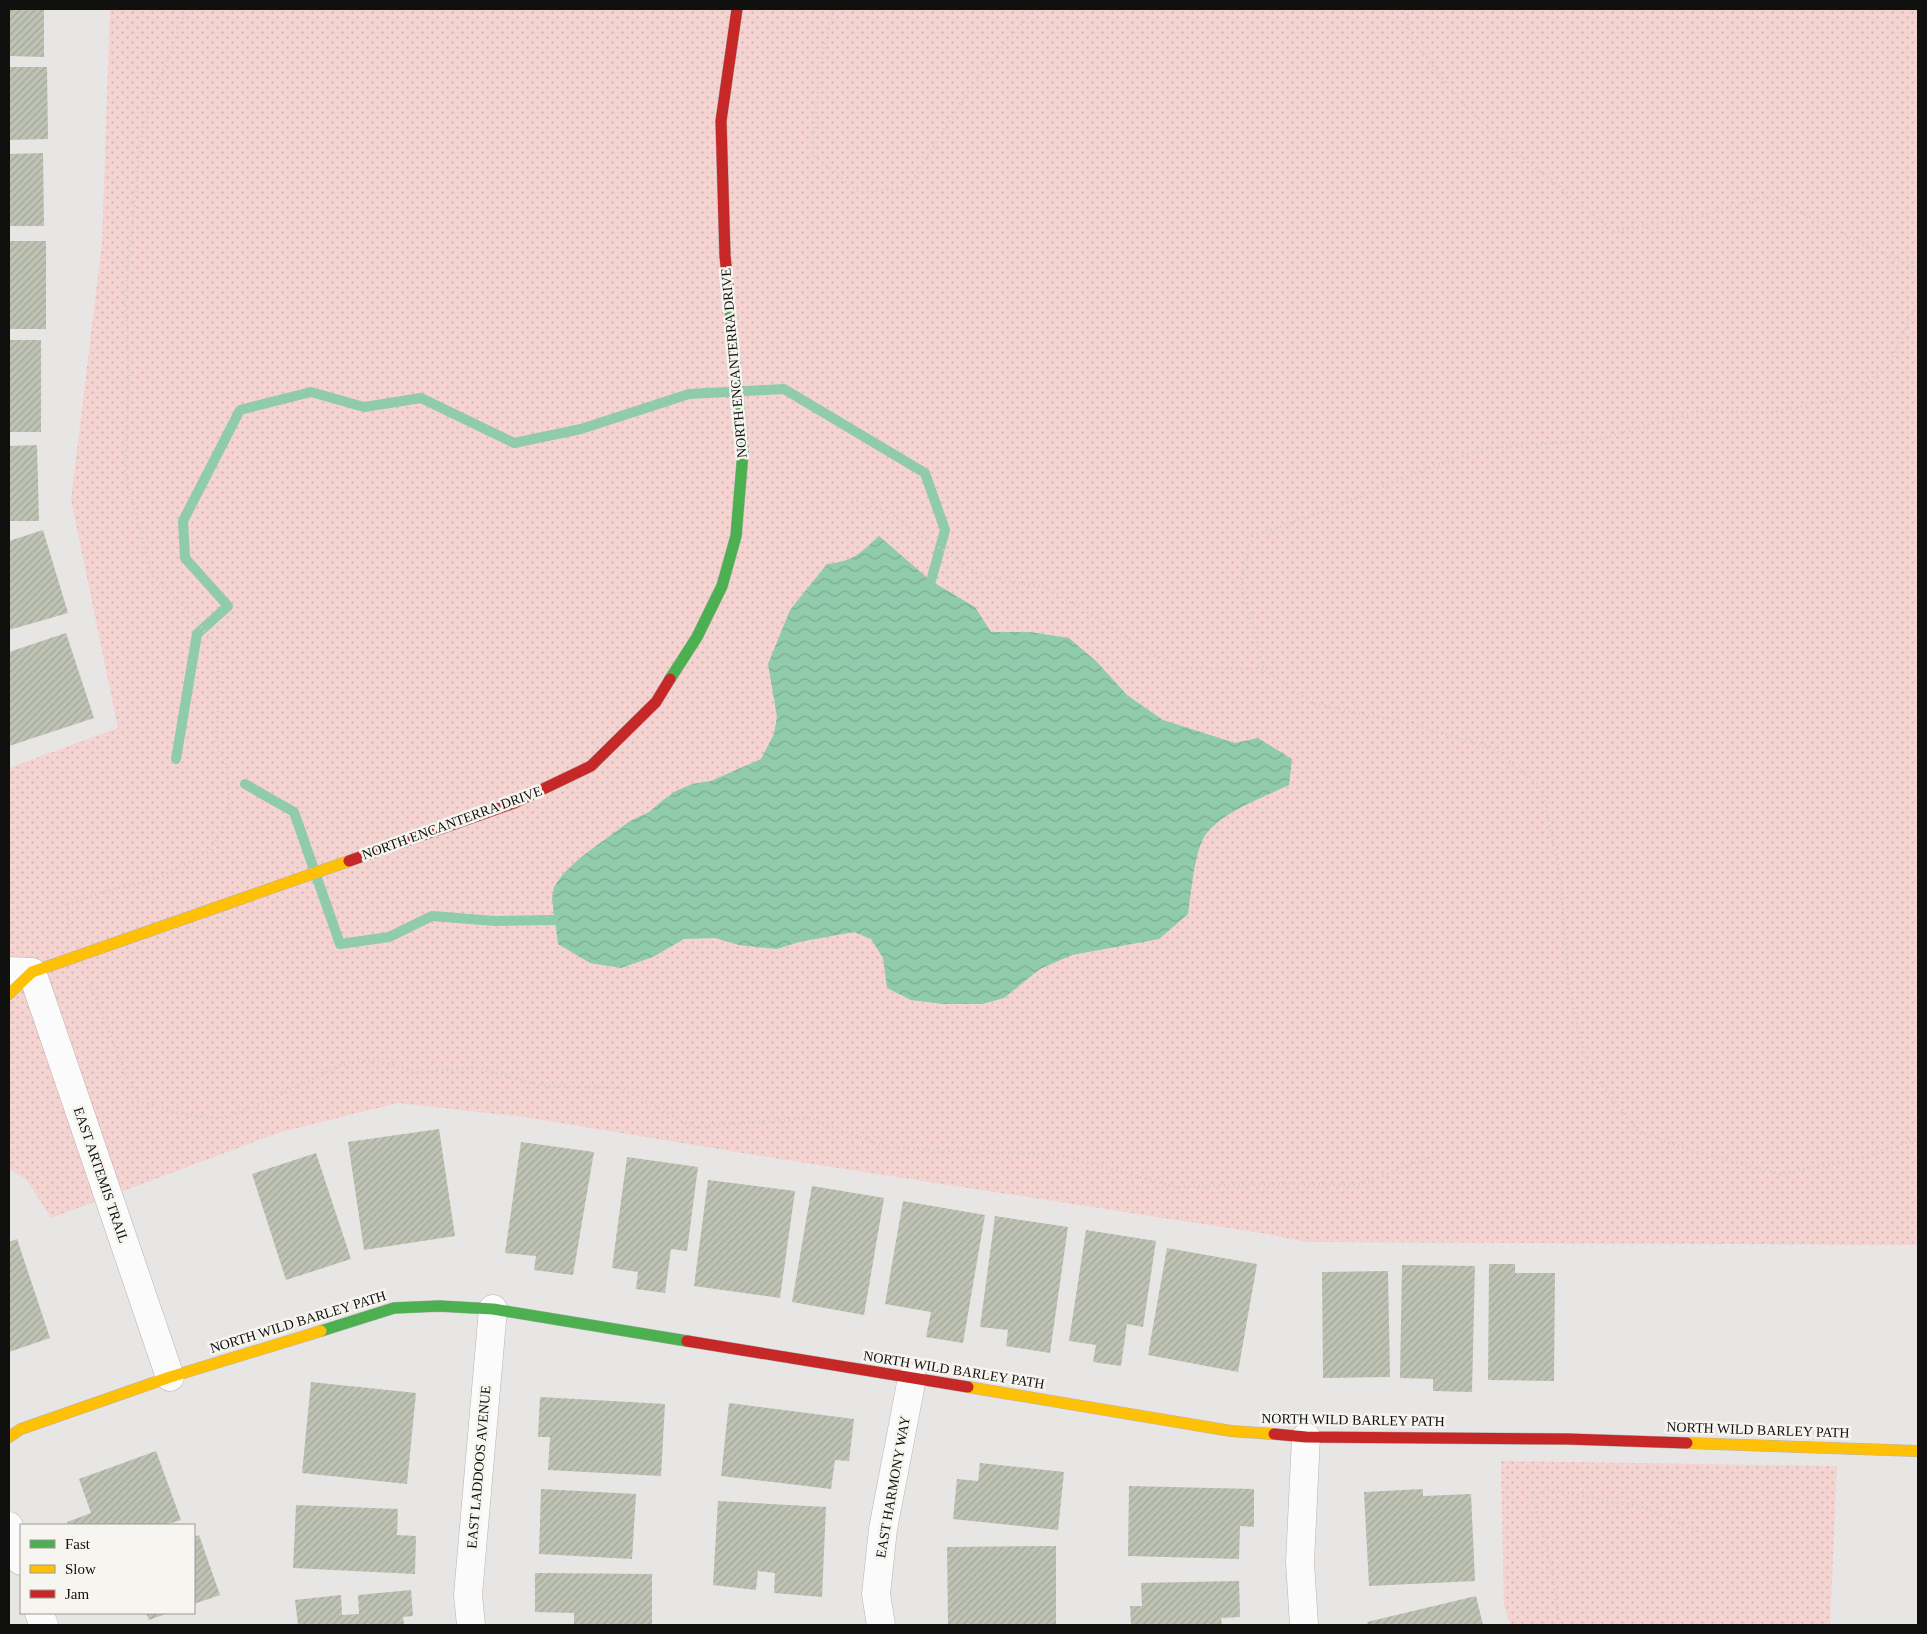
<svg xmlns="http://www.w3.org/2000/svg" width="1927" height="1634" font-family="'Times New Roman',serif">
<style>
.grass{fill:url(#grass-dots)}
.water{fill:url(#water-waves)}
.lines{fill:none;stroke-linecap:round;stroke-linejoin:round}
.stream{stroke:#90cbac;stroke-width:10}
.building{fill:url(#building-hatch)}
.street-casing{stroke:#b4b3b2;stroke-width:29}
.fast-casing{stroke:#b4b3b2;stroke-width:12}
.slow-casing{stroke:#b4b3b2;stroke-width:12}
.jam-casing{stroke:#b4b3b2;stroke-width:12}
.path{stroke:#d0d0d0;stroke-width:3;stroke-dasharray:1 4;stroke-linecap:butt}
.street{stroke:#fcfbfb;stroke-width:28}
.fast{stroke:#4caf50;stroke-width:11}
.slow{stroke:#ffc107;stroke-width:11}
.jam{stroke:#c62828;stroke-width:11}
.labels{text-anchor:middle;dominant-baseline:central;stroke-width:5;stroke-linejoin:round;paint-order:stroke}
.street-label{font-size:14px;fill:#10100e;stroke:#f6f5f0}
</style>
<defs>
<pattern id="grass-dots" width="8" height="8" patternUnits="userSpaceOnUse" patternTransform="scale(1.25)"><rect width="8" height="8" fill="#f4d3d1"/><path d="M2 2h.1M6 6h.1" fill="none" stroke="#d0b4b2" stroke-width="1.8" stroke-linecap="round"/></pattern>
<pattern id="water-waves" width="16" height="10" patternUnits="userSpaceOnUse" patternTransform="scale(1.25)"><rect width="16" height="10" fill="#90cbac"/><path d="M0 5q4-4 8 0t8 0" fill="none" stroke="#7bad93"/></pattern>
<pattern id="building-hatch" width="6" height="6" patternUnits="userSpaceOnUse" patternTransform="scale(1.25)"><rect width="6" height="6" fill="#bec3b4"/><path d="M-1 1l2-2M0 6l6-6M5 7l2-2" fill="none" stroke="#a2a69a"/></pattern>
</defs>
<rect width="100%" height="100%" fill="#e8e6e4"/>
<g class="grass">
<path d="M110 9H1918V1245L1307 1242 1267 1234 780 1159 524 1117 398 1103 281 1132 51 1218 27 1180 9 1169V768L118 728 71 500 102 243Z"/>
<path d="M1501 1461 1837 1466 1830 1625H1511L1504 1606Z"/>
</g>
<path class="water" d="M879 536 931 581 975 607 991 632H1030L1069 638 1097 662 1127 695 1163 720 1235 743 1258 738 1292 759 1289 785C1264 797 1216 814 1203 839 1194 857 1191 894 1188 914L1159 939 1072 955 1040 969 1004 998 982 1004H943L911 1000 887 988 883 958 871 939 854 932 799 942 777 949 739 945 715 938 684 939 653 957 621 968 590 963 558 944 552 899 554 887 563 874 581 857 630 821 649 812 663 800 676 791 692 784 711 781 761 759 774 734 777 717 768 664 790 610 827 564C854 561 859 554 879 536Z"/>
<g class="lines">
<g class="stream">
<path d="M176 759 197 634 228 606 185 558 183 521 240 410 311 392 364 407 421 398 514 443 581 429 689 394 784 389 925 473 945 530 931 581"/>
<path d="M245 784 294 812 340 944 389 937 432 916 495 921 553 920"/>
</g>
</g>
<g class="building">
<path d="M9 9H44V57L9 56Z"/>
<path d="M9 67H47L48 139 9 140Z"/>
<path d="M43 153 44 226H9V154Z"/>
<rect x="9" y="241" width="37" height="88"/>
<rect x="9" y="340" width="32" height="92"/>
<path d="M37 445 39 521H9V446Z"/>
<path d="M43 530 68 613 9 630V541Z"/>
<path d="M66 633 94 718 9 746V652Z"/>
<path d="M439 1129 455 1236 364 1250 348 1142Z"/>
<path d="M521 1142 594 1152 573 1275 534 1270 536 1256 505 1253Z"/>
<path d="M316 1153 351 1259 286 1280 252 1174Z"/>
<path d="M627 1157 698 1167 687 1251 671 1249 665 1293 636 1289 638 1272 612 1268Z"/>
<path d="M708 1180 795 1191 780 1298 694 1286Z"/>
<path d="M812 1186 884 1198 864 1315 792 1302Z"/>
<path d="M903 1201 985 1215 963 1343 926 1337 931 1312 885 1304Z"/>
<path d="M995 1216 1068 1227 1050 1353 1006 1346 1008 1330 980 1327Z"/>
<path d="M1086 1230 1156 1241 1143 1327 1127 1324 1121 1366 1093 1362 1096 1345 1069 1341Z"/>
<path d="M17 1239 50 1338 9 1352V1242Z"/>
<path d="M1167 1248 1257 1264 1238 1372 1148 1355Z"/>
<path d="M1489 1264H1515V1273H1555L1554 1381 1488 1380Z"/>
<path d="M1402 1265 1475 1266 1472 1392 1433 1391V1379L1400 1378Z"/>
<path d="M1388 1271 1390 1377 1323 1378 1322 1272Z"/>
<path d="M311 1382 416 1393 407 1484 302 1473Z"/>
<path d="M540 1397 665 1404 661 1476 548 1470 550 1437H538Z"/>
<path d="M729 1403 854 1419 849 1461 835 1460 831 1489 721 1476Z"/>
<path d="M156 1451 181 1520 165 1525H68L67 1522 91 1513 79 1479Z"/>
<path d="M980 1463 1064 1472 1058 1530 953 1519 957 1479 978 1481Z"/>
<path d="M1129 1486 1254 1489V1527L1240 1526 1239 1559 1128 1556Z"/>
<path d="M541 1489 636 1494 632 1559 539 1554Z"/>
<path d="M1423 1489V1496L1471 1494 1475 1581 1369 1586 1364 1492Z"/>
<path d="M718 1501 826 1507 822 1597 774 1593 775 1573 758 1571 756 1590 713 1585Z"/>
<path d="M296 1505 398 1509 397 1535 416 1536 415 1574 293 1568Z"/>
<path d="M199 1535 220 1595 194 1604V1537Z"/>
<path d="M1056 1546V1625H948L947 1547Z"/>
<path d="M535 1573 652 1574V1625H574V1613L535 1612Z"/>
<path d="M1239 1581 1240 1617 1221 1618 1222 1625H1131L1130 1606H1142L1141 1583Z"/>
<path d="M411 1590 413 1616 403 1617 404 1625H298L295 1600 341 1595 342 1615 359 1614 358 1595Z"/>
<path d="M1476 1596 1483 1625H1368L1367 1622Z"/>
<path d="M146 1613H168L149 1620Z"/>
</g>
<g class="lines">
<g class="street-casing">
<g id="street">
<path d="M9 971 32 972 170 1377"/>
<path d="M9 1526 21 1561"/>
<path d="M39 1613 44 1625"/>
<path d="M471 1625 468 1595 493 1309"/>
<path d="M881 1625 876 1594 883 1529 912 1378"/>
<path d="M1304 1625 1300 1562 1306 1437"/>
</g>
</g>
<g class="fast-casing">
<g id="fast">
<path d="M670 679 697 637 722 586 736 536 743 452 728 286"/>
<path d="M321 1331 394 1308 439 1306 493 1309 687 1341"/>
</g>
</g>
<g class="slow-casing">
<g id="slow">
<path d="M9 994 32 972 349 861"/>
<path d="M968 1387 1231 1431 1274 1434"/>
<path d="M9 1437 21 1429 170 1377 321 1331"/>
<path d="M1687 1443 1918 1451"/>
</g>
</g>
<g class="jam-casing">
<g id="jam">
<path d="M728 286 725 256 721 121 737 9"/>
<path d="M349 861 514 803 591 766 656 702 670 679"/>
<path d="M687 1341 968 1387"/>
<path d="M1274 1434 1306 1437 1568 1439 1687 1443"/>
</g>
</g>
<g class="path">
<path d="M834 9 822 55 812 154 859 192 908 188 967 93 1033 9"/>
<path d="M1407 9 1410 37 1462 103 1518 154 1614 231 1700 216 1767 196 1918 270"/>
<path d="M1918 301 1889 366 1846 398 1768 413 1702 410 1597 440 1486 448 1407 476 1328 510 1252 536 1241 583 1264 669 1313 704 1390 719 1492 747 1542 788 1560 875 1569 988 1587 1066 1639 1132 1699 1153 1780 1174 1864 1157 1918 1138"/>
<path d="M833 492 893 515 979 575 1047 588 1176 668 1264 669"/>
<path d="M69 925 67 905 103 892 158 878 210 851 230 812 226 764 216 741 219 691 217 646 194 618 152 575 125 472 129 373 125 297 142 129 186 9"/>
<path d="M90 985 124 1070 139 1101 177 1113 218 1119 254 1107 347 1062 374 1060 417 1072 477 1068 544 1086 622 1088 693 1127 809 1118 890 1148 1061 1155 1175 1187 1274 1184 1358 1185 1434 1156"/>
<path d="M1559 1625 1552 1567 1532 1495 1551 1490 1641 1507 1701 1532"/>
</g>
<use href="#street" class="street"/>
<use href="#fast" class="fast"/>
<use href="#slow" class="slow"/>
<use href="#jam" class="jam"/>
</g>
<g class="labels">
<g class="street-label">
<text transform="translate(734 363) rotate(-95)">NORTH ENCANTERRA DRIVE</text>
<text transform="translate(452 823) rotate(-20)">NORTH ENCANTERRA DRIVE</text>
<text transform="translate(101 1175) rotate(71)">EAST ARTEMIS TRAIL</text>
<text transform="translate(298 1322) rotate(-17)">NORTH WILD BARLEY PATH</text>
<text transform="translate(954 1370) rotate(9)">NORTH WILD BARLEY PATH</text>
<text transform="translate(1353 1420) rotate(1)">NORTH WILD BARLEY PATH</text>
<text transform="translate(1758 1430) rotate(2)">NORTH WILD BARLEY PATH</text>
<text transform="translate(479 1467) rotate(-85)">EAST LADDOOS AVENUE</text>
<text transform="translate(893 1487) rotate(-80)">EAST HARMONY WAY</text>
</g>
</g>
<rect width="1927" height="1634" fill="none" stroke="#10100e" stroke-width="20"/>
<rect x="20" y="1524" width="175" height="90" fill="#f6f5f0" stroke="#9a9996"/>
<rect x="30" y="1540" width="25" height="8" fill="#4caf50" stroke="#9a9996"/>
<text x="65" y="1549" font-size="15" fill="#10100e">Fast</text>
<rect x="30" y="1565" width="25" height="8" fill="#ffc107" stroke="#9a9996"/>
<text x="65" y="1574" font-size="15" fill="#10100e">Slow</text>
<rect x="30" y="1590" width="25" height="8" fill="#c62828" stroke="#9a9996"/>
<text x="65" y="1599" font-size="15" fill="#10100e">Jam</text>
</svg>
